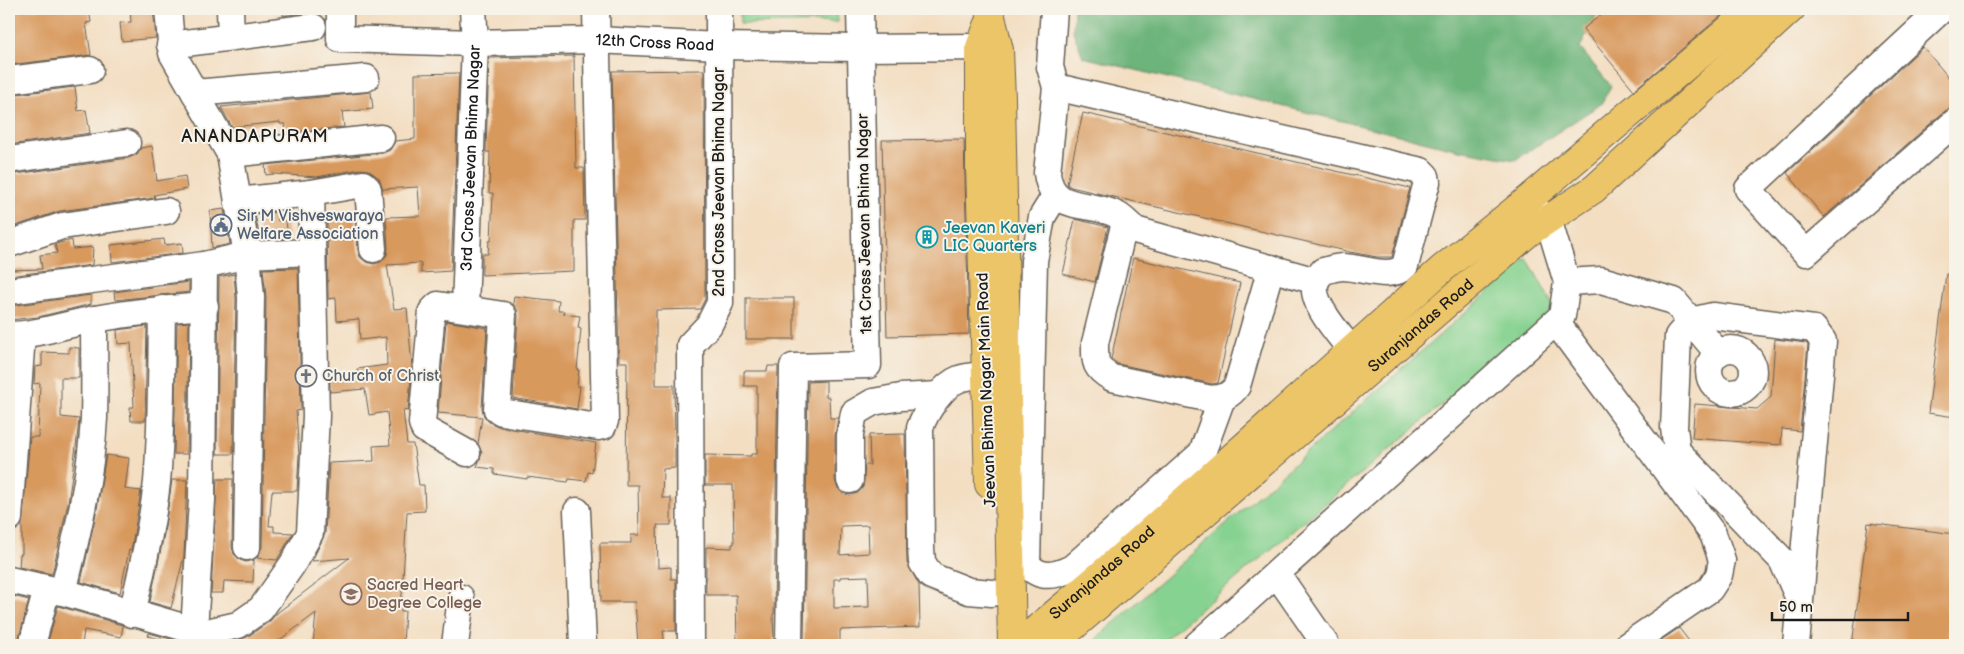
<svg xmlns="http://www.w3.org/2000/svg" width="1964" height="654" font-family="'Balsamiq Sans',sans-serif">
<style>
.green{fill:#86d290;stroke:#517756}
.forest{fill:#6cb47a;stroke:#44684b}
.building{fill:#d8995d;fill-rule:evenodd}
.lines{fill:none;stroke-linecap:round;stroke-linejoin:round}
.minor-casing{stroke:#676056;stroke-width:29}
.major-casing{stroke:#676056;stroke-width:30}
.minor{stroke:#fff;stroke-width:26}
.major{stroke:#edc569;stroke-width:28}
.labels{text-anchor:middle;dominant-baseline:central;stroke-width:4;stroke-linejoin:round;paint-order:stroke}
.street-label{font-size:16px;fill:#1c1c1c;stroke:#f7f3e8}
.service-label{font-size:16px;fill:#4e5e75;stroke:#f7f3e8;text-anchor:start}
.culture-label{font-size:16px;fill:#0d838f;stroke:#f7f3e8;text-anchor:start}
.worship-label{font-size:16px;fill:#5b616d;stroke:#f7f3e8;text-anchor:start}
.education-label{font-size:16px;fill:#785e54;stroke:#f7f3e8;text-anchor:start}
.neighbourhood-label{font-size:18px;letter-spacing:1px;fill:#1c1c1c;stroke:#f7f3e8}
</style>
<rect width="100%" height="100%" fill="#f7f3e8"/>
<filter id="ink" filterUnits="userSpaceOnUse"><feTurbulence type="fractalNoise" baseFrequency=".02" numOctaves="2"/><feDisplacementMap in="SourceGraphic" scale="10" xChannelSelector="R" yChannelSelector="G"/><feConvolveMatrix kernelMatrix="1 2 1 2 8 2 1 2 1" color-interpolation-filters="sRGB"/></filter>
<filter id="wash" filterUnits="userSpaceOnUse"><feTurbulence type="fractalNoise" baseFrequency=".0096" numOctaves="4" result="noise"/><feDisplacementMap in="SourceGraphic" scale="20" xChannelSelector="R" yChannelSelector="G"/><feGaussianBlur stdDeviation="1.12" result="paint"/><feColorMatrix in="noise" values="0 0 0 0 0 0 0 0 0 0 0 0 0 0 0 0 0 1.4 0 .05"/><feComposite in="paint" operator="in"/></filter>
<g filter="url(#wash)">
<rect width="100%" height="100%" fill="#f3dec2"/>
<g class="green">
<path d="M740 9H837L838 22 740 24Z"/>
<path d="M1527 258 1555 309 1158 645H1089Z"/>
</g>
<path class="forest" d="M1074 9H1599L1580 48 1611 86 1601 104 1515 160 1459 150 1083 57 1073 31Z"/>
<g id="blocks">
<g class="building">
<path d="M9 9H89L91 22 86 23 91 55 9 65Z"/>
<path d="M130 9H153L156 38 122 41 120 23 131 22Z"/>
<path d="M283 9H308V12L283 16Z"/>
<path d="M1608 9H1729L1634 90 1583 29Z"/>
<path d="M1923 47 1955 85V107L1945 111 1824 217 1787 173Z"/>
<path d="M574 56 576 168H584L585 220H574V271L482 275V254H488L489 241H491L493 193H489L490 152H486L489 58Z"/>
<path d="M704 70 705 299 700 309 656 310V385H674L675 438V468L663 469 662 498H671V525H657L658 568 671 567V579H676V631H663L665 645H638L635 602H601L600 543H631V535H639L638 485H626L627 362H619L612 71Z"/>
<path d="M459 73 451 271 421 273V263L387 265 394 309 407 308 412 367 408 411 403 410 407 444H413L419 485H424L425 511 407 512 401 611H405L403 645H313L316 613 273 645H227L247 637 270 621 277 613 349 558 312 561 325 534 329 463 374 461 373 446 390 445 387 412 369 415 365 389 330 392V376L358 374 357 369 387 365 386 337 360 340 359 319 337 321 336 298 328 299 327 219 355 218 358 250 360 257 366 262 374 264 381 262 387 255 388 248 386 217 420 216 418 187 383 189 379 178 368 170 360 169 317 177 274 174 266 175 265 165 383 153 390 150 395 141 415 139V74Z"/>
<path d="M75 87 78 111 86 110 90 133 9 145V95Z"/>
<path d="M371 92 373 109 342 112 344 127 286 133 285 124H280V122L232 127 221 107Z"/>
<path d="M1083 113 1410 188 1392 257H1377L1350 252 1071 187 1067 184Z"/>
<path d="M964 139 969 334 887 336 882 140Z"/>
<path d="M152 146 157 181 185 176 187 189 154 195 155 198 60 211 9 228V175L129 158 137 154 141 148Z"/>
<path d="M224 209 230 244 212 248 210 211Z"/>
<path d="M277 212 278 221H286L288 238 260 239 255 214Z"/>
<path d="M1075 219 1108 227 1095 282 1063 274Z"/>
<path d="M164 239 165 245 182 243 183 253 112 262 111 245Z"/>
<path d="M72 240 73 249 93 247 92 265 9 276V270L42 269 40 255 57 253 55 244Z"/>
<path d="M1133 258 1240 283 1218 383 1212 384 1118 364 1111 359Z"/>
<path d="M298 268 301 410 296 411 299 455 297 491H272L269 526H274V532L293 533 277 560 257 558 262 547 266 297 263 269Z"/>
<path d="M234 274 236 298 233 454H217L219 277Z"/>
<path d="M1946 274 1955 275V417L1928 413Z"/>
<path d="M189 282V292L115 300 114 292Z"/>
<path d="M91 295V304L38 317 9 320V306Z"/>
<path d="M514 296 559 301 558 311H564L563 314 580 316 578 328 581 329 577 370H579L577 386H580L577 409 513 398 518 316 517 309 513 304Z"/>
<rect x="746" y="298" width="48" height="41"/>
<path d="M446 321 487 328 482 408 484 416 489 422 500 427 596 443 592 473 588 472 586 481 569 479 568 482 527 477V479L494 474V469L477 467 482 453 478 444 482 417 438 413Z"/>
<path d="M189 322 187 454H174L177 323Z"/>
<path d="M147 326 145 421H131L130 407H134L131 343 118 344 117 330Z"/>
<path d="M1775 339 1806 343 1808 345 1800 431 1782 429 1781 445 1692 438 1695 404 1757 409 1771 397Z"/>
<path d="M69 347 79 348V378H61V417L79 419 77 439 68 503 52 574 19 567 20 554H22V524L30 437H38L40 383 34 384 35 367 42 366V352L69 353Z"/>
<path d="M768 366H778L774 614H773L774 645H737L736 595H706V547L732 548V544H734L733 485H705V455L751 456V454H757V386H744V371H767Z"/>
<path d="M826 381V397H829L830 418H838L835 435V480L837 487 842 493 850 495 858 493 863 487 865 465H870L869 435 905 434 907 563 919 585 920 627 840 630V645H804L808 382ZM868 525 869 553 840 555 841 526ZM868 576 869 607 834 608V579H840V577Z"/>
<path d="M106 455 129 458 125 489 141 491 132 545 131 550H129L120 593 81 582 97 509Z"/>
<path d="M217 479H233L232 547 234 554 240 560 246 562 254 560 253 582 224 581 223 593H211Z"/>
<path d="M172 480H187L184 556 171 608 150 602 164 534Z"/>
<path d="M1868 523 1955 534V619L1952 645H1852Z"/>
<path d="M13 596 29 600 17 645H9V623Z"/>
<path d="M58 606 122 625 123 626 121 637 84 630 82 645H47Z"/>
<path d="M1679 628 1692 645H1654Z"/>
<path d="M149 633 182 642V645L148 636Z"/>
</g>
</g>
</g>
<g filter="url(#ink)">
<use href="#blocks" fill-opacity="0" stroke="#676056" stroke-width="1"/>
<g class="lines">
<g class="minor-casing">
<g id="minor">
<path d="M168 9 172 53 230 154 247 255 251 297 247 547"/>
<path d="M230 9 231 37"/>
<path id="s1" d="M340 9V39L475 43 596 40 719 46 861 48 980 47 999 50"/>
<path d="M1054 9 1050 67 1056 87 1421 171 1426 176 1427 182 1405 266C1391 281 1361 267 1343 267 1336 267 1329 270 1323 271 1321 274 1317 278 1316 281 1308 302 1340 335 1352 351"/>
<path d="M1942 9 1748 189 1806 253 1955 122"/>
<path d="M170 45 313 27"/>
<path d="M9 80 90 70"/>
<path d="M1056 87 1047 173C1052 214 1090 200 1117 215 1123 218 1129 225 1135 230L1316 281"/>
<path d="M195 93 366 78"/>
<path d="M230 154 381 138"/>
<path d="M9 160 127 143"/>
<path d="M1055 196 1042 217 1034 261 1027 564C1040 580 1056 576 1072 568L1202 453 1222 398"/>
<path d="M238 201 311 193 363 184 368 189 373 249"/>
<path d="M1125 222 1095 343C1095 362 1094 368 1112 378L1211 399C1224 398 1230 396 1237 386L1271 268"/>
<path d="M9 244 62 226 166 211"/>
<path d="M1567 282 1601 280 1674 301 1718 353"/>
<path d="M9 291 204 265 247 255 311 252"/>
<path id="s2" d="M465 308 475 43 473 9"/>
<path d="M1556 322 1713 534 1722 560 1719 575 1710 589 1628 645"/>
<path d="M9 335C38 335 66 324 95 319 131 312 168 309 205 306"/>
<circle cx="1731" cy="371" r="22"/>
<path d="M986 374C978 376 967 376 959 379 943 385 925 412 920 428L921 548 922 562 931 576 969 591 992 593"/>
<path d="M467 453 424 429 422 423 432 311 438 305 503 315 497 409 502 412 598 427 603 426 605 421 596 9"/>
<path d="M850 480V435L854 413 873 402 901 397 939 395"/>
<path d="M577 511 583 645"/>
<path d="M9 518 22 335"/>
<path d="M1277 574 1326 645"/>
<path d="M9 580 63 592 203 633 205 640"/>
<path d="M63 592C77 536 91 477 94 418 95 385 94 352 94 319"/>
<path d="M132 614C142 570 152 526 157 482 162 424 161 366 162 309"/>
<path d="M194 631 202 500 204 265"/>
<path d="M203 633 238 625 261 609 292 565 310 533 316 416 311 193"/>
<path d="M32 645 47 589"/>
<path d="M455 645 461 598"/>
<path d="M691 645 690 345 709 325 720 303 719 9"/>
<path d="M789 645 793 367 868 365 860 9"/>
<path d="M1197 645 1562 316 1567 282 1551 229 1532 203"/>
<path d="M1796 645 1823 341 1814 329 1713 316 1691 321 1678 336 1674 428 1677 451 1782 560 1800 601"/>
</g>
</g>
<g class="major-casing">
<g id="major">
<path d="M990 9 991 17 999 50 1001 99 1012 645"/>
<path d="M988 26 980 47V166L989 484"/>
<path id="s3" d="M1018 645 1109 568 1442 269 1529 199 1753 9"/>
<path id="s4" d="M1052 645 1529 232 1594 189 1791 9"/>
</g>
</g>
<use href="#minor" class="minor"/>
<use href="#major" class="major"/>
</g>
</g>
<defs>
<g id="civic-ring" transform="scale(1.125)"><circle r="9.5" fill="#f7f3e8" stroke="#5c6f8a" stroke-width="1.5"/><path d="M-.6-6.5H3V-4.5H.6V-3L4-1V1h2V6H-6V1h2V-1L-.6-3ZM-1.2 2.5V6h2.4V2.5Z" fill="#5c6f8a"/></g>
<g id="building-ring" transform="scale(1.125)"><circle r="9.5" fill="#f7f3e8" stroke="#0f9aa8" stroke-width="1.5"/><path d="M-4-6H4V6H1V3H-1V6H-4ZM-2.5-4.3h1.7v1.8h-1.7ZM.8-4.3h1.7v1.8H.8ZM-2.5-1h1.7V.8h-1.7ZM.8-1h1.7V.8H.8Z" fill="#0f9aa8"/></g>
<g id="church-ring" transform="scale(1.125)"><circle r="9.5" fill="#f7f3e8" stroke="#6b7280" stroke-width="1.5"/><path d="M-1.2-6h2.4v3.5h3.3v2.4h-3.3V6h-2.4V-.1h-3.3v-2.4h3.3Z" fill="#6b7280"/></g>
<g id="university-ring" transform="scale(1.125)"><circle r="9.5" fill="#f7f3e8" stroke="#8d6e63" stroke-width="1.5"/><path d="M0-5L7-2L0 1L-7-2ZM-4 1L0 2.5L4 1V4Q0 6-4 4Z" fill="#8d6e63"/></g>
</defs>
<g fill-rule="evenodd">
<use href="#civic-ring" x="221" y="225"/>
<use href="#building-ring" x="927" y="237"/>
<use href="#church-ring" x="306" y="376"/>
<use href="#university-ring" x="351" y="594"/>
</g>
<g class="labels">
<g class="street-label">
<text stroke="none"><textPath href="#s1" startOffset="345">12th Cross Road</textPath></text>
<text stroke="none"><textPath href="#s2" startOffset="150">3rd Cross Jeevan Bhima Nagar</textPath></text>
<text transform="translate(719 182) rotate(-90)">2nd Cross Jeevan Bhima Nagar</text>
<text transform="translate(865 224) rotate(-91)">1st Cross Jeevan Bhima Nagar</text>
<text stroke="none"><textPath href="#s4" startOffset="488">Suranjandas Road</textPath></text>
<text transform="translate(987 390) rotate(-92)">Jeevan Bhima Nagar Main Road</text>
<text stroke="none"><textPath href="#s3" startOffset="111">Suranjandas Road</textPath></text>
</g>
<g class="service-label">
<text x="237" y="216">Sir M Vishveswaraya<tspan x="237" dy="18">Welfare Association</tspan></text>
</g>
<g class="culture-label">
<text x="943" y="228">Jeevan Kaveri<tspan x="943" dy="18">LIC Quarters</tspan></text>
</g>
<g class="worship-label">
<text x="322" y="376">Church of Christ</text>
</g>
<g class="education-label">
<text x="367" y="585">Sacred Heart<tspan x="367" dy="18">Degree College</tspan></text>
</g>
<g class="neighbourhood-label">
<text x="255" y="136">ANANDAPURAM</text>
</g>
</g>
<rect width="1964" height="654" fill="none" stroke="#f7f3e8" stroke-width="30"/>
<path d="M1772 612v8h136v-8" fill="none" stroke="#1c1c1c" stroke-width="2.5"/>
<text x="1779" y="612" font-size="15" fill="#1c1c1c" stroke="#f7f3e8" stroke-width="4" paint-order="stroke">50 m</text>
</svg>
